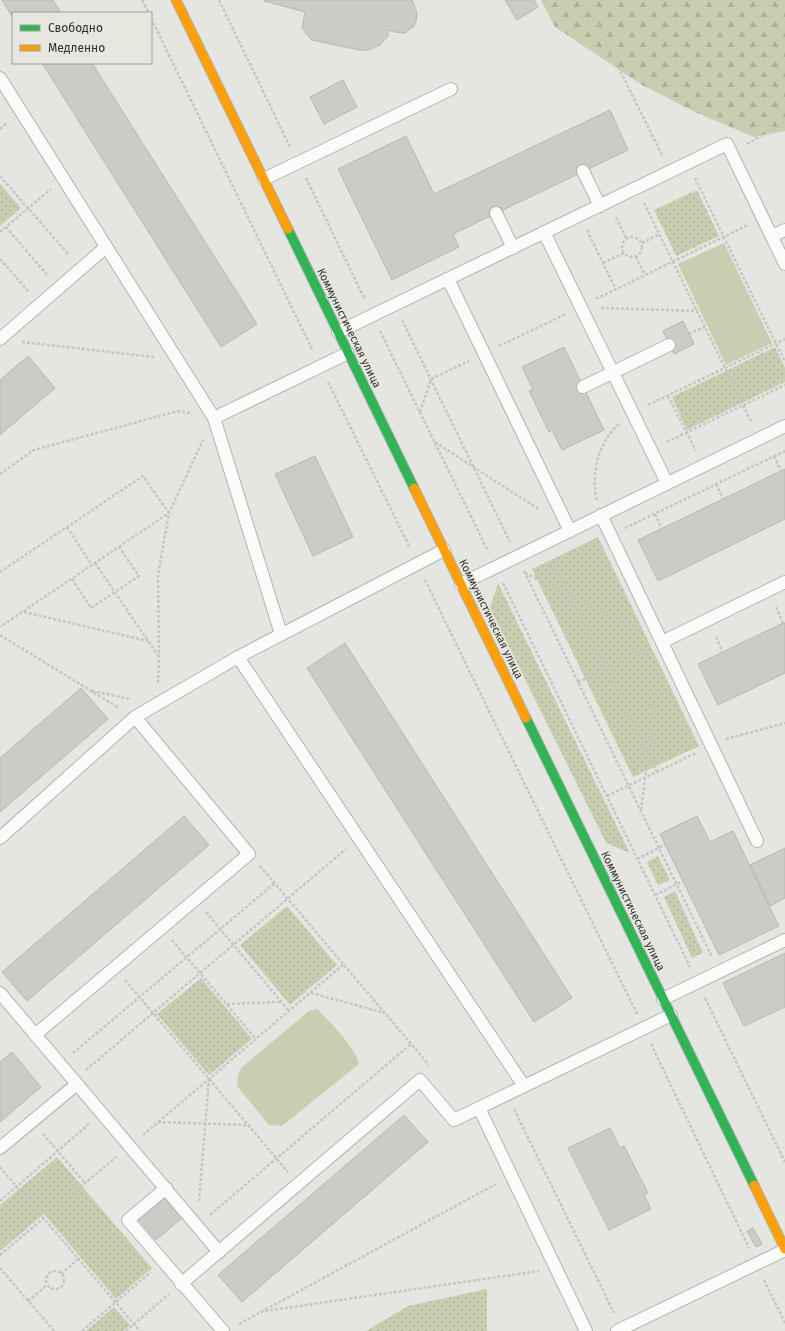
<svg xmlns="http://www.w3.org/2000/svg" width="785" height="1331" font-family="'Fira Sans',sans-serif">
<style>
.grass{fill:url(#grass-dots)}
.forest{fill:url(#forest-firs)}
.pitch{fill:#caceb0}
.building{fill:#cbccc8;stroke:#b7b8b4}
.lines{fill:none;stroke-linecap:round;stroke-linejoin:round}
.lane-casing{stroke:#b3b4b0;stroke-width:14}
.fast-casing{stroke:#b3b4b0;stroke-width:11}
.slow-casing{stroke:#b3b4b0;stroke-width:11}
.path{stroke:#c6c6c4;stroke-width:2.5;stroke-dasharray:3 2;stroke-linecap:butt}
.lane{stroke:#fbfbfa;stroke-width:12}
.fast{stroke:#30b455;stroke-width:9}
.slow{stroke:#ff9f0a;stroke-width:9}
.labels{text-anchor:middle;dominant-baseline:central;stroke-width:3;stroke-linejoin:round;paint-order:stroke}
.street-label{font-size:11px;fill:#30302d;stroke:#e6e8df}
</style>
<defs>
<pattern id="grass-dots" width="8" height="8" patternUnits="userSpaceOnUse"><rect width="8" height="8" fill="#caceb0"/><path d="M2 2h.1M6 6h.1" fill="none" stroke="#aeb198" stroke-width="1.8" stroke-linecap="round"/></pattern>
<pattern id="forest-firs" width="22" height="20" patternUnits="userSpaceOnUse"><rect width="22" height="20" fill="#caceb0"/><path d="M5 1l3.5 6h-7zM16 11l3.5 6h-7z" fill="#aeb198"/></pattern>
</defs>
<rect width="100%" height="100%" fill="#e5e6e1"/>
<g class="grass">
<path d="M0 184 21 208 0 226Z"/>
<path d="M697 190 719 236 676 256 654 210Z"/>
<path d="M775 347 785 368V382L687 430 672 397Z"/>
<path d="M598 537 699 746 633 777 532 569Z"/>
<path d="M498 583 630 853 606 843 490 608Z"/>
<path d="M658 856 670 880 658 885 647 862Z"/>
<path d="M675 891 703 953 692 958 664 897Z"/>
<path d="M287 906 337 965 290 1005 240 945Z"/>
<path d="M201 978 252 1039 209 1075 157 1014Z"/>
<path d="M57 1157 152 1268 116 1299 44 1214 0 1251V1205Z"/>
<path d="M487 1289V1331H366L408 1306Z"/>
<path d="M114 1307 130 1325 123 1331H86Z"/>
</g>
<path class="forest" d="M541 0H785V131L754 137 697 113 642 85 555 27Z"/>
<g class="pitch">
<path d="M724 243 772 343 726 365 678 264Z"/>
<path d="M317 1009C330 1022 355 1047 359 1064L282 1126 269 1125 237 1086 238 1074 242 1067 309 1011Z"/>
</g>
<g class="building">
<path d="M2 0H53L61 13H13V18Z"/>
<path d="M265 0H412L417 13 416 21 414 26 405 33 395 32 388 30V36L380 45 368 50H359L312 40 307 35 302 28 305 12 264 1Z"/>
<path d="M505 0H534L538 7 517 20Z"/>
<path d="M42 63H92L257 324 221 347Z"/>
<path d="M343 80 357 107 324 124 310 97Z"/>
<path d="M610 110 628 150 453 234 459 247 392 280 338 169 406 136 434 194Z"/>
<path d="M683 321 694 344 674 354 663 331Z"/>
<path d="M564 347 604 430 562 450 552 430 549 432 529 391 533 389 522 367Z"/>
<path d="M28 356 55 388 0 435V380Z"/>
<path d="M315 456 353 537 313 556 275 474Z"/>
<path d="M785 469V519L658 581 638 540Z"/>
<path d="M783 623H785V673L718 705 698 664Z"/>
<path d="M345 643 572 998 534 1022 307 668Z"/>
<path d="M81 688 108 719 0 812V758Z"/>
<path d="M184 816 209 845 27 1001 2 972Z"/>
<path d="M697 816 710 842 733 831 779 926 719 955 660 834Z"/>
<path d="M785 848V898L770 906 750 865Z"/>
<path d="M785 953V1007L744 1026 723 983Z"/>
<path d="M12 1052 41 1087 0 1122V1062Z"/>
<path d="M404 1115 428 1142 242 1302 218 1275Z"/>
<path d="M610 1128 620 1148 624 1146 648 1193 644 1195 651 1209 609 1230 568 1148Z"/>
<path d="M166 1196 183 1217 156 1240 138 1219Z"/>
<path d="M753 1228 762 1244 756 1247 747 1231Z"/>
</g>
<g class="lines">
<g class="lane-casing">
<g id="lane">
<path d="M0 78 214 418 281 634"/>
<path d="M583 171 600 206"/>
<path d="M264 179 451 89"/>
<path d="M496 213 513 248"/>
<path d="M544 232 667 483"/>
<path d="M772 236 785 230"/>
<path d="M448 279 570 531"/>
<path d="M338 332 727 144 785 264"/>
<path d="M0 339 106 247"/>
<path d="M583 387 669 345"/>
<path d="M214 418 348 353"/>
<path d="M601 515 757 841"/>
<path d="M461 584 785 426"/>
<path d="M662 642 785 582"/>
<path d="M238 657 524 1086"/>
<path d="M0 838 135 717 238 657 444 550"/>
<path d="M0 993 219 1252"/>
<path d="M663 999 785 940"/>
<path d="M35 1035 249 854 135 717"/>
<path d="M479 1108 586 1331"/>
<path d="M0 1148 77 1084"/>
<path d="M166 1188 128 1220 223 1331"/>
<path d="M181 1284 420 1080 454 1120 671 1015"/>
<path d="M617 1331 785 1250"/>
</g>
</g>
<g class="fast-casing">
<g id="fast">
<path d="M288 229 414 488"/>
<path d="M526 718 754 1185"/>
</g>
</g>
<g class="slow-casing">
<g id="slow">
<path d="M176 0 288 229"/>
<path d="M414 488 526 718"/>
<path d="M754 1185 785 1249"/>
</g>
</g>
<g class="path">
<path d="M142 0 149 13"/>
<path d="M219 0 290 147"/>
<path d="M585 0 663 157"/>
<path d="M151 18 313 351"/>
<path d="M0 129 7 123"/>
<path d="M747 144 785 122"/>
<path d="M0 176 69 255"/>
<path d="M306 178 365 300"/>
<path d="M695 178 785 362"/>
<path d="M644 203 752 423"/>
<path d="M616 217 626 238"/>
<path d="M6 227 48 276"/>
<path d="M587 230 616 290"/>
<path d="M0 232 51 189"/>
<circle cx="632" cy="247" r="10"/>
<path d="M642 243 660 234"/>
<path d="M636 257 645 275"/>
<path d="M0 259 29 292"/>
<path d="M603 263 624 253"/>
<path d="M596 299 748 225"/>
<path d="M601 308 697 311"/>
<path d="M402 320 510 542"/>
<path d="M380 331 488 551"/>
<path d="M689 334 705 327"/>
<path d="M22 342 154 357"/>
<path d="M499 346 566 314"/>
<path d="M328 382 410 548"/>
<path d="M668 396 696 451"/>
<path d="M648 405 785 339"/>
<path d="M420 412 431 379 469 361"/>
<path d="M435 442 540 510"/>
<path d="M667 442 785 385"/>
<path d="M774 456 781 471"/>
<path d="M0 474 34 450 178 411 190 413"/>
<path d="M716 484 723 499"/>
<path d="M597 500C590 474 599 441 619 424"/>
<path d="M655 514 662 529"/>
<path d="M67 527 92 565"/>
<path d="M625 528 785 451"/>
<path d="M552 559 657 772"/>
<path d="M95 563 159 657"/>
<path d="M524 571 712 957"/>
<path d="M0 572 143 476 169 513 0 627"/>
<path d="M525 573 635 628"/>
<path d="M72 579 91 608 139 576 119 547"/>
<path d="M425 580 637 1014"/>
<path d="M503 583 690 967"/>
<path d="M776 607 783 623"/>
<path d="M24 612 148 641"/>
<path d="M0 635 119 708"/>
<path d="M716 637 723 653"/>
<path d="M578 682 647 649"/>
<path d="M158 683 159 658 158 575 169 513 203 440"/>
<path d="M92 691 130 699"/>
<path d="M726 739 785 723"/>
<path d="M607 796 696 753"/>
<path d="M641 810 658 676"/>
<path d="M637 859 665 845"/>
<path d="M260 866 429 1065"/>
<path d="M655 895 683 881"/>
<path d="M206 912 289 1011"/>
<path d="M172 940 256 1039"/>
<path d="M125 980 288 1172"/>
<path d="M311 993 385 1013"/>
<path d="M705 998 785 1162"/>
<path d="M227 1004 282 1002"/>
<path d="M651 1044 749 1248"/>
<path d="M73 1053 275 883"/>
<path d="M86 1070 346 849"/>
<path d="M514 1109 614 1313"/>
<path d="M158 1122 249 1125"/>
<path d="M43 1134 85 1183"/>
<path d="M143 1135 344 964"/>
<path d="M0 1167 140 1331"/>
<path d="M0 1201 89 1124"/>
<path d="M199 1201 209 1079"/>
<path d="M210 1215 411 1044"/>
<path d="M0 1255 116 1157"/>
<path d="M0 1268 54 1331"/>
<circle cx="55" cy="1280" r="9"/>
<path d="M61 1274 78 1259"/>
<path d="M764 1280 785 1323"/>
<path d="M28 1301 47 1285"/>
<path d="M265 1311 539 1271"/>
<path d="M239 1324 496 1184"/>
<path d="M82 1331 151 1272"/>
<path d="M126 1331 169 1294"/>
</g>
<use href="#lane" class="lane"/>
<use href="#fast" class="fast"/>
<use href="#slow" class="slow"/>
</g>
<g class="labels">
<g class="street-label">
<text transform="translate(349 328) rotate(64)">Коммунистическая улица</text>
<text transform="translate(491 619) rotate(64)">Коммунистическая улица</text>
<text transform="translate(633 911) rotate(64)">Коммунистическая улица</text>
</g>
</g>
<rect x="12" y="12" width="140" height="52" fill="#e6e8df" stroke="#9d9e98"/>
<rect x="20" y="25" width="20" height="6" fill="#30b455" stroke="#9d9e98"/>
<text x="48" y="32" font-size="12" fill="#30302d">Свободно</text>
<rect x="20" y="45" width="20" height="6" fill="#ff9f0a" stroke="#9d9e98"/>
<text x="48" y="52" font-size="12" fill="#30302d">Медленно</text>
</svg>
